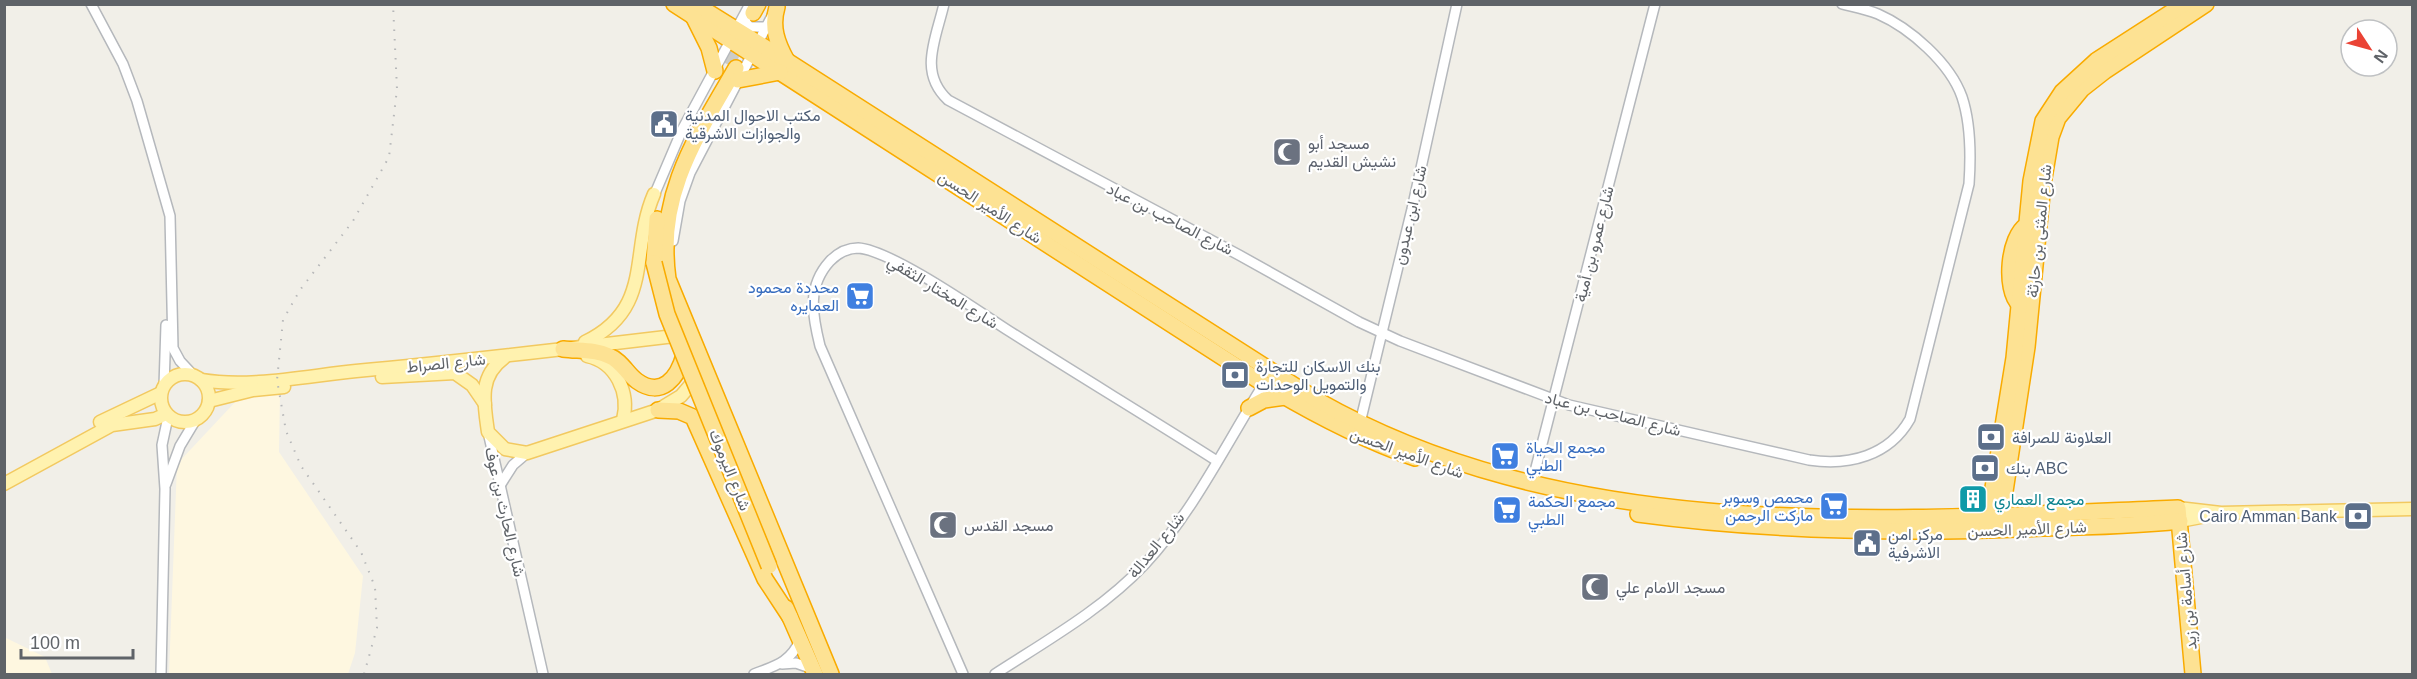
<svg xmlns="http://www.w3.org/2000/svg" width="2417" height="679" font-family="Helvetica,Vazirmatn,sans-serif">
<style>
.commercial{fill:#fef7e0}
.lines{fill:none;stroke-linecap:round;stroke-linejoin:round}
.highway-tunnel{stroke:#ccccc8;stroke-width:15;stroke-dasharray:15 8;stroke-linecap:butt}
.minor-casing{stroke:#b5b8bc;stroke-width:12}
.major-casing{stroke:#f2c960;stroke-width:15}
.highway-casing{stroke:#f9ab00;stroke-width:18}
.minor{stroke:#fff;stroke-width:9}
.major{stroke:#fff2af;stroke-width:12}
.highway{stroke:#fde293;stroke-width:15}
.rail{stroke:#b6b7b8;stroke-width:2;stroke-dasharray:1.5 8;stroke-linecap:butt}
.highway-bridge-casing{stroke:#f9ab00;stroke-width:18;stroke-linecap:butt}
.highway-bridge{stroke:#fde293;stroke-width:15}
.labels{text-anchor:middle;dominant-baseline:central;stroke-width:4.5;stroke-linejoin:round;paint-order:stroke}
.service-label{font-size:16px;fill:#4e5e75;stroke:#fff;text-anchor:start}
.worship-label{font-size:16px;fill:#5b616d;stroke:#fff;text-anchor:start}
.street-label{font-size:16px;fill:#5f6368;stroke:#fff}
.shop-label{font-size:16px;fill:#366cbe;stroke:#fff;text-anchor:end}
.culture-label{font-size:16px;fill:#0d838f;stroke:#fff;text-anchor:start}
</style>
<rect width="100%" height="100%" fill="#f1efe8"/>
<g class="commercial">
<path d="M280 393 279 452 363 576 355 653 348 674H169L177 464 237 400Z"/>
<path d="M4 637 45 657 52 674H5Z"/>
</g>
<g class="lines">
<path class="highway-tunnel" d="M727 64 742 34"/>
<g class="minor-casing">
<g id="minor">
<path d="M91 4 123 64 137 101 170 216 173 348 180 361 194 376"/>
<path d="M944 4C936 39 918 72 948 100L1239 255 1359 322 1400 341 1569 405 1809 460C1849 466 1889 456 1910 419L1969 184C1971 155 1971 124 1962 97 1950 63 1910 28 1878 14 1866 9 1854 7 1842 4"/>
<path d="M745 15 746 23 750 27H765"/>
<path d="M653 198 682 130 750 4"/>
<path d="M673 241 680 201 690 173 773 14"/>
<path d="M164 386 166 325"/>
<path d="M1360 423 1412 209 1457 4"/>
<path d="M488 432 543 674"/>
<path d="M1532 483 1655 4"/>
<path d="M166 484 180 446 195 421"/>
<path d="M499 487 513 465 527 453"/>
<path d="M782 664 796 663 813 669"/>
<path d="M161 674 165 489 162 445 168 417"/>
<path d="M754 674C775 666 791 662 800 640"/>
<path d="M963 674 820 346C812 314 807 286 830 261 838 253 847 248 858 248 891 250 978 311 1009 331 1078 375 1148 417 1217 461"/>
<path d="M995 674C1046 641 1103 609 1145 564 1194 511 1227 442 1265 382"/>
</g>
</g>
<g class="major-casing">
<g id="major">
<path d="M585 342C655 308 629 252 654 194"/>
<path d="M587 356C616 362 630 393 623 420"/>
<path d="M504 358C478 377 484 403 488 432L505 449 527 453 658 410 681 396 699 375"/>
<circle cx="185" cy="398" r="24"/>
<path d="M382 377 455 373 472 385 485 404"/>
<path d="M201 380C251 388 306 376 356 371 465 361 574 348 683 335"/>
<path d="M209 401 253 390 284 387"/>
<path d="M100 422 161 393"/>
<path d="M4 484 112 425 155 419 166 414"/>
<path d="M2178 508 2221 513 2412 509"/>
<path d="M2180 521 2217 514"/>
</g>
</g>
<g class="highway-casing">
<g id="highway">
<path d="M674 4 1270 388C1317 416 1363 440 1415 458"/>
<path d="M695 4 787 61 1317 400C1574 546 1894 520 2178 508L2193 674"/>
<path d="M777 7C771 27 777 43 787 61"/>
<path d="M753 13 758 4"/>
<path d="M694 18 709 48 715 71"/>
<path d="M736 68C696 137 656 196 668 279L831 674"/>
<path d="M738 80 780 72"/>
<path d="M654 263 657 219"/>
<path d="M2019 304C2004 290 2008 236 2027 225"/>
<path d="M563 349C578 351 595 349 609 356 622 361 627 374 637 381 662 399 678 377 684 355"/>
<path d="M1249 408 1264 400 1285 397"/>
<path d="M658 410 679 411 693 417 765 579 790 617"/>
<path d="M1638 514C1772 532 1908 534 2043 528 2089 527 2134 526 2180 521"/>
<path d="M2000 524 2027 347 2043 184 2051 137 2058 118 2082 89 2105 71 2206 4"/>
<path d="M1987 525 2014 358 2031 181 2043 121 2062 92 2097 60 2184 4"/>
<path d="M786 608 815 674"/>
</g>
</g>
<use href="#minor" class="minor"/>
<use href="#major" class="major"/>
<use href="#highway" class="highway"/>
<path class="rail" d="M364 674 377 628 375 587 361 552 301 466 286 431 277 380 283 320 300 290 353 221 389 157 397 89 393 4"/>
<g class="highway-bridge-casing">
<path id="highway-bridge" d="M654 263 667 314 769 566"/>
</g>
<use href="#highway-bridge" class="highway-bridge"/>
</g>
<defs>
<g id="civic-square" transform="scale(1.5)"><rect x="-9" y="-9" width="18" height="18" rx="4" fill="#5c6f8a" stroke="#fff"/><path d="M-.6-6.5H3V-4.5H.6V-3L4-1V1h2V6H-6V1h2V-1L-.6-3ZM-1.2 2.5V6h2.4V2.5Z" fill="#fff"/></g>
<g id="mosque-square" transform="scale(1.5)"><rect x="-9" y="-9" width="18" height="18" rx="4" fill="#6b7280" stroke="#fff"/><path d="M3.5-4.9A6 6 0 1 0 3.5 4.9A5 5 0 1 1 3.5-4.9Z" fill="#fff"/></g>
<g id="supermarket-square" transform="scale(1.5)"><rect x="-9" y="-9" width="18" height="18" rx="4" fill="#3f7fe0" stroke="#fff"/><path d="M-6-5.5h2.5l.6 2H6L4.5 2H-2.5L-4.4-4H-6ZM-1.5 3.2a1.3 1.3 0 1 0 .1 0ZM3 3.2a1.3 1.3 0 1 0 .1 0Z" fill="#fff"/></g>
<g id="bank-square" transform="scale(1.5)"><rect x="-9" y="-9" width="18" height="18" rx="4" fill="#5c6f8a" stroke="#fff"/><path d="M-6-4H6V4H-6ZM0-2.3a2.3 2.3 0 1 0 0 4.6a2.3 2.3 0 1 0 0-4.6Z" fill="#fff"/></g>
<g id="building-square" transform="scale(1.5)"><rect x="-9" y="-9" width="18" height="18" rx="4" fill="#0f9aa8" stroke="#fff"/><path d="M-4-6H4V6H1V3H-1V6H-4ZM-2.5-4.3h1.7v1.8h-1.7ZM.8-4.3h1.7v1.8H.8ZM-2.5-1h1.7V.8h-1.7ZM.8-1h1.7V.8H.8Z" fill="#fff"/></g>
</defs>
<g fill-rule="evenodd">
<use href="#civic-square" x="664" y="124"/>
<use href="#mosque-square" x="1287" y="152"/>
<use href="#supermarket-square" x="860" y="296"/>
<use href="#bank-square" x="1235" y="375"/>
<use href="#bank-square" x="1991" y="437"/>
<use href="#supermarket-square" x="1505" y="456"/>
<use href="#bank-square" x="1985" y="468"/>
<use href="#building-square" x="1973" y="499"/>
<use href="#supermarket-square" x="1834" y="506"/>
<use href="#supermarket-square" x="1507" y="510"/>
<use href="#bank-square" x="2358" y="516"/>
<use href="#mosque-square" x="943" y="525"/>
<use href="#civic-square" x="1867" y="543"/>
<use href="#mosque-square" x="1595" y="587"/>
</g>
<g class="labels">
<g class="service-label">
<text x="685" y="115">مكتب الاحوال المدنية<tspan x="685" dy="18">والجوازات الاشرقية</tspan></text>
<text x="1256" y="366">بنك الاسكان للتجارة<tspan x="1256" dy="18">والتمويل الوحدات</tspan></text>
<text x="2012" y="437">العلاونة للصرافة</text>
<text x="2006" y="468">بنك ABC</text>
<text x="2337" y="516" text-anchor="end">Cairo Amman Bank</text>
<text x="1888" y="534">مركز امن<tspan x="1888" dy="18">الاشرفية</tspan></text>
</g>
<g class="worship-label">
<text x="1308" y="143">مسجد أبو<tspan x="1308" dy="18">نشيش القديم</tspan></text>
<text x="964" y="525">مسجد القدس</text>
<text x="1616" y="587">مسجد الامام علي</text>
</g>
<g class="street-label">
<text transform="translate(990 207) rotate(33)">شارع الأمير الحسن</text>
<text transform="translate(1410 215) rotate(-77)">شارع ابن عبدون</text>
<text transform="translate(1170 219) rotate(27)">شارع الصاحب بن عباد</text>
<text transform="translate(2039 231) rotate(-84)">شارع المثنى بن حارثة</text>
<text transform="translate(1594 244) rotate(-76)">شارع عمرو بن أمية</text>
<text transform="translate(943 292) rotate(31)">شارع المختار الثقفي</text>
<text transform="translate(446 363) rotate(-6)">شارع الصراط</text>
<text transform="translate(1613 414) rotate(14)">شارع الصاحب بن عباد</text>
<text transform="translate(1407 453) rotate(20)">شارع الأمير الحسن</text>
<text transform="translate(730 470) rotate(68)">شارع اليرموك</text>
<text transform="translate(505 512) rotate(77)">شارع الحارث بن عوف</text>
<text transform="translate(2027 529) rotate(-2)">شارع الأمير الحسن</text>
<text transform="translate(1156 545) rotate(-51)">شارع العدالة</text>
<text transform="translate(2186 591) rotate(-95)">شارع أسامة بن زيد</text>
</g>
<g class="shop-label">
<text x="839" y="287">محددة محمود<tspan x="839" dy="18">العمايره</tspan></text>
<text x="1526" y="447" text-anchor="start">مجمع الحياة<tspan x="1526" dy="18">الطبي</tspan></text>
<text x="1813" y="497">محمص وسوبر<tspan x="1813" dy="18">ماركت الرحمن</tspan></text>
<text x="1528" y="501" text-anchor="start">مجمع الحكمة<tspan x="1528" dy="18">الطبي</tspan></text>
</g>
<g class="culture-label">
<text x="1994" y="499">مجمع العماري</text>
</g>
</g>
<rect width="2417" height="679" fill="none" stroke="#5f6368" stroke-width="12"/>
<g transform="translate(2369 48) rotate(126)"><circle r="28" fill="#ffffff" stroke="#bfc1c3" stroke-width="1.5"/>
<path d="M0-4.5L10 22L0 15L-10 22Z" fill="#ea4335"/>
<text y="-9" font-size="16" font-weight="bold" text-anchor="middle" fill="#5f6368">N</text>
</g>
<path d="M21 649v9h112v-9" fill="none" stroke="#5f6368" stroke-width="3"/>
<text x="30" y="649" font-size="18" fill="#5f6368" stroke="#ffffff" stroke-width="4.5" paint-order="stroke">100 m</text>
</svg>
